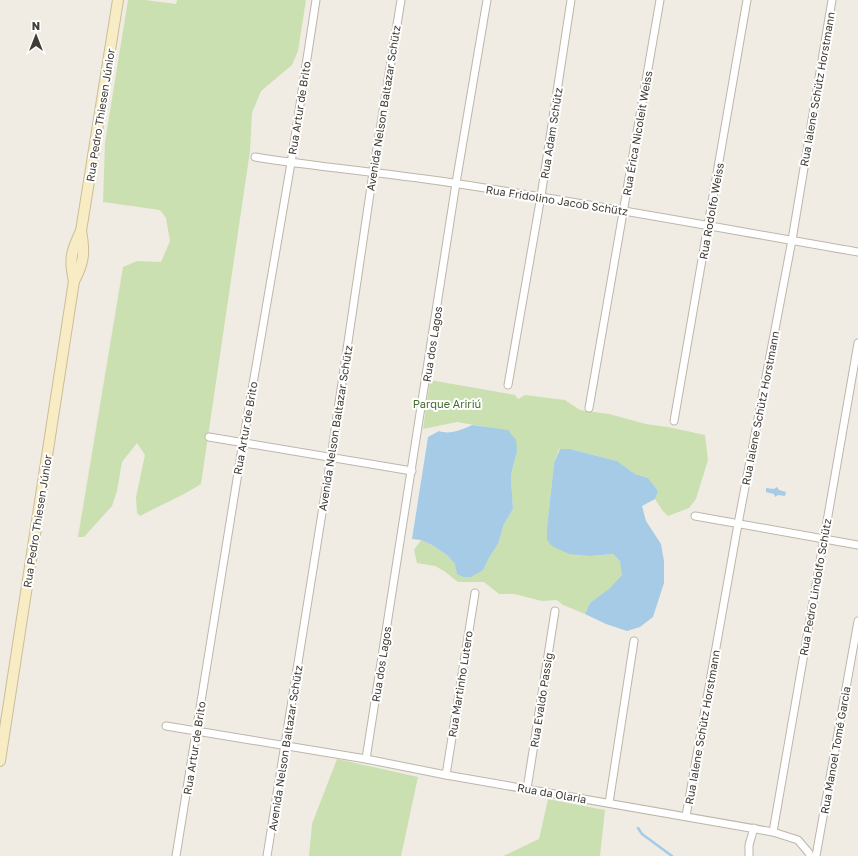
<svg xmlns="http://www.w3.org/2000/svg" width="858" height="856" font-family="'Golos Text',sans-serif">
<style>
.green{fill:#cae0b0}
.water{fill:#a5cbe7}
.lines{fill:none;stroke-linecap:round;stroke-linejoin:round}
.stream{stroke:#a5cbe7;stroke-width:2.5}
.minor-casing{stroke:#bdb6aa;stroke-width:9}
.secondary-casing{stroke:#cbbe97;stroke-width:12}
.minor{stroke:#fff;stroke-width:7}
.secondary{stroke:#f8ecc5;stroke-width:10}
.labels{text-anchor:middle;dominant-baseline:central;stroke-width:4;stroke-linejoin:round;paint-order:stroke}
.street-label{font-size:11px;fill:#413c34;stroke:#fff}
.park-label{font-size:11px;fill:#456b2f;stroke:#fff}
</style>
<rect width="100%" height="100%" fill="#f0ece4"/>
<g class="green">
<path d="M128 0H145L176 4 177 0H306L298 51 292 65 261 91 252 113 250 151 201 484C181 497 160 505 140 516L137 513 136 497 145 455 137 443 122 462 117 491 112 506 84 537H78L123 267 137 261 161 262 170 241 166 218 160 210 103 202 105 142Z"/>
<path d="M430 380 515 395 518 399 525 395 565 400 580 410 609 414 646 424 668 427 705 435 708 460 696 499 689 508 668 516 662 510 655 499 658 491 648 478 635 474 617 461 570 449H559L554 463 547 528 591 556 613 554 620 561 623 575 610 588 590 603 585 614 563 605 557 600 542 601 514 594H499L484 582H458L444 571 435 566 417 563 414 550 421 540 432 545 447 555 455 564 483 570 490 556 498 544 504 524 513 509 511 478 512 470 517 452 509 431 457 422 423 429Z"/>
<path d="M337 759 418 777 401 856H309L312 824Z"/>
<path d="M548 799 605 810 600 856H503L539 839Z"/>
</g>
<g class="water">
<path d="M472 425 508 430 516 440 517 452 512 470 511 478 513 509 504 524 498 544 490 556 483 570 471 577H463L457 574 455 564 447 555 432 545 421 540 412 539 428 437 439 431C450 435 461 430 472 425Z"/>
<path d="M560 449H570L617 461 635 474 648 478 658 491 655 499 642 506 646 521 661 544 664 561V583L653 617 640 627 627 631 606 624 585 614 590 603 610 588 622 575 620 561 613 554 591 556 569 554 552 546 547 540V528L554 463Z"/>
<path d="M777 487 779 490 786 492 785 496 778 495 775 497 774 494 766 492V488L774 489Z"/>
</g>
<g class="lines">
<path class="stream" d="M638 828 642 834 672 856"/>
<g class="minor-casing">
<g id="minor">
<path d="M255 157C323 168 391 173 459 184 592 204 725 229 858 252"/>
<path d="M508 385 541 196 571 0"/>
<path d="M589 408 660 0"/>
<path d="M674 421 747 0"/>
<path d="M209 437 412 471"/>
<path d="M695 516 858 545"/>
<path d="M166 726 366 759 446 775 773 832 798 840 809 853 810 856"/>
<path d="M366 759 456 183 487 0"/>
<path d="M446 775 475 593"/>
<path d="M527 789 555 611"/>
<path d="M609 803 634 641"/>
<path d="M686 816 738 524 792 240 832 0"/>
<path d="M773 832 858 343"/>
<path d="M176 856 243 442 291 163 316 0"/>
<path d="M267 856 331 457 373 173 401 0"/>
<path d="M749 856V845L754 828"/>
<path d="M816 856 858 621"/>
</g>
</g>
<g class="secondary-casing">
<g id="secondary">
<path d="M74 281C84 263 85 252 81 231"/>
<path d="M0 761 74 281C69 260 71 251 81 231L118 0"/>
</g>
</g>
<use href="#minor" class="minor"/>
<use href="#secondary" class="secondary"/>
</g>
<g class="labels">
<g class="street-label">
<text transform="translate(817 89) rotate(-80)">Rua Ialene Schütz Horstmann</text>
<text transform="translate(299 108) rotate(-81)">Rua Artur de Brito</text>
<text transform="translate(383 108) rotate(-81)">Avenida Nelson Baltazar Schütz</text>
<text transform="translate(100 115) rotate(-81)">Rua Pedro Thiesen Júnior</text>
<text transform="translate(551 133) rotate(-81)">Rua Adam Schütz</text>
<text transform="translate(637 133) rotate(-80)">Rua Érica Nicoleit Weiss</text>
<text transform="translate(557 200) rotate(9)">Rua Fridolino Jacob Schütz</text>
<text transform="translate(711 211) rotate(-80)">Rua Rodolfo Weiss</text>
<text transform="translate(432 344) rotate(-81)">Rua dos Lagos</text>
<text transform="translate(760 408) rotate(-79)">Rua Ialene Schütz Horstmann</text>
<text transform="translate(245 428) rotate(-80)">Rua Artur de Brito</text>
<text transform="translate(335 428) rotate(-81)">Avenida Nelson Baltazar Schütz</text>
<text transform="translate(37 521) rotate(-81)">Rua Pedro Thiesen Júnior</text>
<text transform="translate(815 587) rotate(-80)">Rua Pedro Lindolfo Schütz</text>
<text transform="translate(381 664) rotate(-81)">Rua dos Lagos</text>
<text transform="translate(460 684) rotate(-81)">Rua Martinho Lutero</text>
<text transform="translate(541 700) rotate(-81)">Rua Evaldo Passig</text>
<text transform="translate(702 727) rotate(-80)">Rua Ialene Schütz Horstmann</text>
<text transform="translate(194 748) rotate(-81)">Rua Artur de Brito</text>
<text transform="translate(285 748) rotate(-81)">Avenida Nelson Baltazar Schütz</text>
<text transform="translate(835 750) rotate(-80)">Rua Manoel Tomé Garcia</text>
<text transform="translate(552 793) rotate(10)">Rua da Olaria</text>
</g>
<g class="park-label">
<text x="447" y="403">Parque Aririú</text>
</g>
</g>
<g transform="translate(36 36)" stroke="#ffffff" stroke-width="3" paint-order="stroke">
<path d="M0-3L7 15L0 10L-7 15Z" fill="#413c34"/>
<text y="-6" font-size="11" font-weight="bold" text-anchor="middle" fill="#413c34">N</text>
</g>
</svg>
